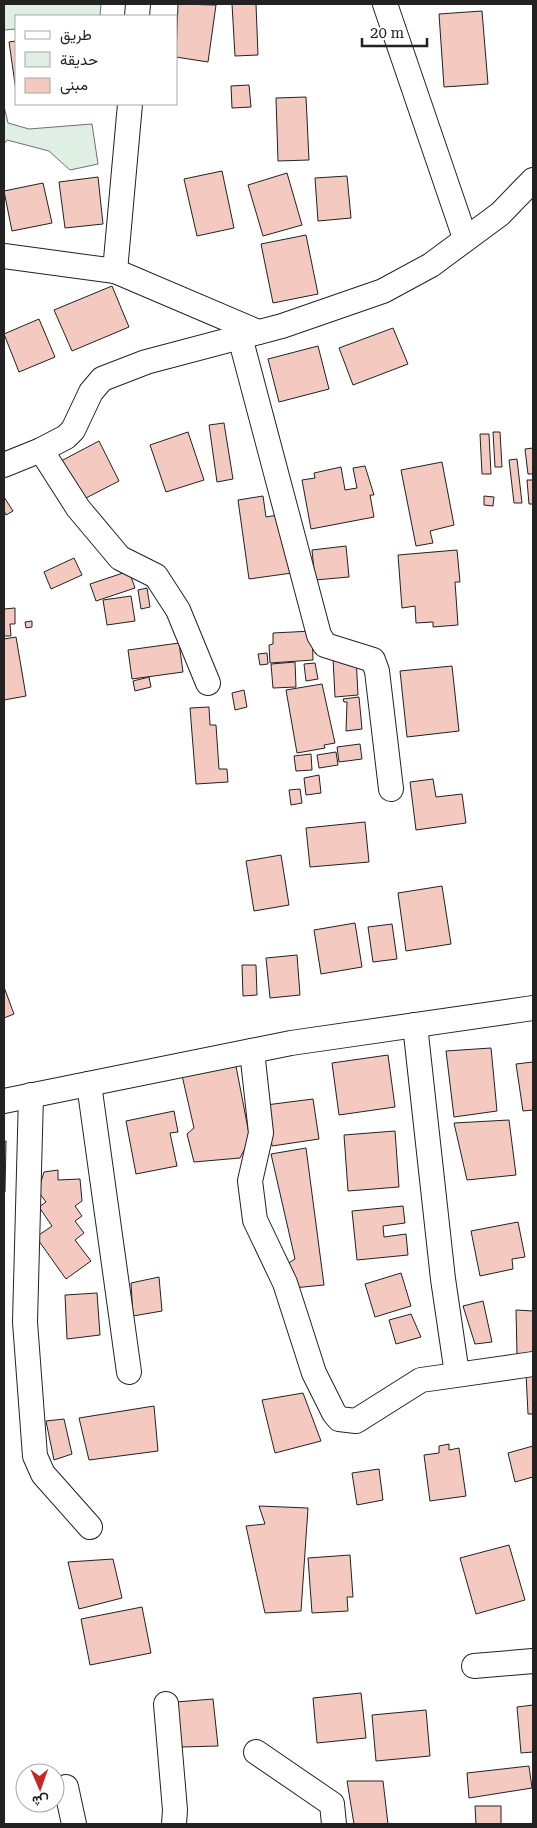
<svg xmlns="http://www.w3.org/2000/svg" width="537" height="1828" font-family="'Roboto Serif',Vazirmatn,serif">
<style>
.green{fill:#e0efe3;stroke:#6f6f6f}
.building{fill:#f3c9c0;stroke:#222}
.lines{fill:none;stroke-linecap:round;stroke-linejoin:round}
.minor-casing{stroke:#222;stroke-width:26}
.minor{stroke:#fff;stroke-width:24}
</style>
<rect width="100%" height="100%" fill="#fff"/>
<g class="green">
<path d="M4 4H101L100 16H16V29L4 30Z"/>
<path d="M4 106 8 123 29 129 92 124 98 164 70 170 49 151 7 140 4 144Z"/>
</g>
<g class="building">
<path d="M178 4 216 5 208 62 176 57Z"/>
<path d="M232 4H256L258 55 235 56Z"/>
<path d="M482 11 488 84 444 87 439 14Z"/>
<path d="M16 41V91L9 42Z"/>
<path d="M249 85 251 107 232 108 231 86Z"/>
<path d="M306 97 309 160 278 161 276 98Z"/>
<path d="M222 171 234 228 197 236 184 179Z"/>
<path d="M287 173 302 225 263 236 248 185Z"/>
<path d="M347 176 351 218 318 221 315 178Z"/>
<path d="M98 177 103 224 65 228 59 182Z"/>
<path d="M43 183 52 223 12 231 4 191Z"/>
<path d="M306 235 318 294 273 303 261 244Z"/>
<path d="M112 286 129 327 72 351 54 310Z"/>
<path d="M39 319 55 357 19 372 4 334Z"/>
<path d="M393 328 408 364 353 385 339 348Z"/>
<path d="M318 346 329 389 279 402 268 359Z"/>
<path d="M224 423 233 479 217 482 209 425Z"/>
<path d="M188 432 204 480 166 492 150 445Z"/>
<path d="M493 432H500L502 467H495Z"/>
<path d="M480 434H489L491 474H482Z"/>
<path d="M99 441 119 481 82 500 61 461Z"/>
<path d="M533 448V474H528L525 449Z"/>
<path d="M517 459 522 503H514L509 460Z"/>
<path d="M442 462 454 525 430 531 433 543 416 546 401 470Z"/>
<path d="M365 466 374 495H370L374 517 311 529 302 480 315 478 314 473 341 467 345 490 357 488 353 468Z"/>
<path d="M527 480H533V504H529Z"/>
<path d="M263 496 266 517 284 514 292 573 249 579 238 500Z"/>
<path d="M484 496 494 497 493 506 484 505Z"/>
<path d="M4 497 13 511 6 515 4 511Z"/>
<path d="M346 546 349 577 315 580 312 550Z"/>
<path d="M457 550 460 582H455L458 625 433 627V622L416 623 415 606 402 608 398 555Z"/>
<path d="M74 558 82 575 51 589 44 572Z"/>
<path d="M129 571 135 588 96 601 90 584Z"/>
<path d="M147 588 150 607 141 609 138 590Z"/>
<path d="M131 596 135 621 107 625 103 600Z"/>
<path d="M15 608V624H10L11 636H4V609Z"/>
<path d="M32 621V627L26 628 25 622Z"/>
<path d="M312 631 313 660 270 663 269 645 273 644V633Z"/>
<path d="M16 637 26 696 4 700V639Z"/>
<path d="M179 643 183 672 132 679 128 650Z"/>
<path d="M267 653 268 664 260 665 258 654Z"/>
<path d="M356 657 358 695 335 697 333 658Z"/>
<path d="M295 662 296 687 273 688 271 664Z"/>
<path d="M315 663 318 679 306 681 304 664Z"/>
<path d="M452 666 459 731 407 737 400 671Z"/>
<path d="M149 677 151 687 135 691 133 681Z"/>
<path d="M322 684 335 743 324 745 325 748 297 753 286 690Z"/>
<path d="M244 690 247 707 235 710 232 693Z"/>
<path d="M359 697 362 729 346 731 347 702H344L343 699Z"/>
<path d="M209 707 210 725H216L219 769H227L228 782 196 784 190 708Z"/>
<path d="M360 744 362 759 339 762 337 747Z"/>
<path d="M336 752 338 765 319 768 317 755Z"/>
<path d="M311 754 312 770 296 771 294 756Z"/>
<path d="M319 775 321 793 306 795 304 778Z"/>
<path d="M433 779 436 797 462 794 466 823 416 830 410 782Z"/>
<path d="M300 789 302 803 291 805 289 790Z"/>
<path d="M365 822 369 862 310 867 306 828Z"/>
<path d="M281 855 289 905 254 911 246 861Z"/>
<path d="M442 886 451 944 406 951 398 893Z"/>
<path d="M355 923 362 967 321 974 314 930Z"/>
<path d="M392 924 397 959 373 962 368 927Z"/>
<path d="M297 955 300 995 270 998 266 958Z"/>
<path d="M242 965H256L257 995 243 996Z"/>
<path d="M4 987 14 1014 4 1018Z"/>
<path d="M491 1048 497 1111 454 1117 446 1051Z"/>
<path d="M388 1055 395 1107 339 1115 332 1063Z"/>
<path d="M235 1061 250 1139 240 1158 194 1162 187 1134 194 1128 181 1071Z"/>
<path d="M533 1062V1110L523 1111 516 1064Z"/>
<path d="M313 1099 319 1139 272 1146 266 1105Z"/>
<path d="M174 1111 178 1132 170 1133 177 1166 136 1174 126 1121Z"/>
<path d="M509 1120 516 1175 467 1180 454 1123Z"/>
<path d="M395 1131 399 1187 348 1191 344 1135Z"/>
<path d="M4 1141H6L5 1192H4Z"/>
<path d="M306 1148 324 1285 293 1288 287 1264 295 1259 271 1154Z"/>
<path d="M58 1170V1180L80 1179 82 1201 75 1206 82 1216 75 1221 84 1233 75 1240 91 1261 66 1279 36 1237 52 1226 39 1207 46 1202 38 1191 44 1172Z"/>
<path d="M403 1206 405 1223 383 1226 384 1237 406 1234 408 1255 357 1260 352 1211Z"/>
<path d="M518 1222 525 1257 512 1259 513 1269 480 1276 471 1231Z"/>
<path d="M401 1273 411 1306 375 1317 365 1284Z"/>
<path d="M159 1277 162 1311 133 1316 131 1283Z"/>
<path d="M97 1293 100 1335 67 1339 65 1295Z"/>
<path d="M483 1301 492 1342 475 1344 463 1306Z"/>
<path d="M516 1310 533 1311V1354H517Z"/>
<path d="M411 1314 421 1337 396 1344 389 1320Z"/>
<path d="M526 1373H533V1414H528Z"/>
<path d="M303 1393 321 1441 275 1453 262 1400Z"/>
<path d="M154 1406 158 1451 89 1460 79 1418Z"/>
<path d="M64 1419 72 1454 54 1460 46 1421Z"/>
<path d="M449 1444V1450L459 1448 466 1496 430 1501 424 1455 439 1453V1446Z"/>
<path d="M533 1446V1477L515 1482 508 1453Z"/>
<path d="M379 1469 383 1500 357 1505 352 1473Z"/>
<path d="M259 1506 308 1508 301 1611 265 1613 246 1526 265 1524Z"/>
<path d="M509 1545 525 1600 476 1614 460 1558Z"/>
<path d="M350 1555 353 1597H347L348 1611 312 1613 308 1558Z"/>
<path d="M113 1559 122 1598 79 1609 68 1562Z"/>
<path d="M142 1607 151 1653 90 1665 81 1619Z"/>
<path d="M361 1693 366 1738 317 1743 313 1698Z"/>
<path d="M213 1699 218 1746 182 1747 176 1702Z"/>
<path d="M533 1705V1752L521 1753 517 1707Z"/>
<path d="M426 1710 430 1756 376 1761 372 1715Z"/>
<path d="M529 1766 532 1788 469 1798 467 1773Z"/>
<path d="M347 1781H383L388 1824H354Z"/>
<path d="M475 1806H501V1824H476Z"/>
</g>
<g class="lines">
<g class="minor-casing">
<g id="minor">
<path d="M385 4 465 238"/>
<path d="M137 16 138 4"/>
<path d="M4 256 115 271 258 332"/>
<path d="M115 271 130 104"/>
<path d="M240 337 319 635 325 645 373 660 377 671 391 789"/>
<path d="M41 450 78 508 120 558 156 576 178 610 208 683"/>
<path d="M4 465 41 450 66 437 73 430 91 392 102 379 146 362 282 326 383 291 431 265 500 214 533 180"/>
<path d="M415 1025 443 1279 457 1374"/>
<path d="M252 1051 261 1133 250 1181 255 1220 285 1283 314 1373 334 1413 339 1419 356 1421 421 1380 533 1364"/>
<path d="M89 1084 129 1372"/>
<path d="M31 1095 25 1322 35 1456 43 1474 90 1527"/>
<path d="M4 1101 291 1043 533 1008"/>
<path d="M474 1666 533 1661"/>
<path d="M166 1704 175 1810 174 1824"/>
<path d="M256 1752 332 1804 334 1824"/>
<path d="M66 1787 74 1824"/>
</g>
</g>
<use href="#minor" class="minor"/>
</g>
<rect width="537" height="1828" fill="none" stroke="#222222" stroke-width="10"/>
<rect x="15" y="15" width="162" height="90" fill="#ffffff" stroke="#a7a7a7"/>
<rect x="25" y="31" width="25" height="8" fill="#ffffff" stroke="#a7a7a7"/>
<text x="60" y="40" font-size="15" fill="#222222">طريق</text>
<rect x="25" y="52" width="25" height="15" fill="#e0efe3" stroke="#a7a7a7"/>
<text x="60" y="65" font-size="15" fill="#222222">حديقة</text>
<rect x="25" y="78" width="25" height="15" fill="#f3c9c0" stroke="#a7a7a7"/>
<text x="60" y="90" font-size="15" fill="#222222">مبنى</text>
<g transform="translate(40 1788) rotate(178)"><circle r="24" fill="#ffffff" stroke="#a7a7a7"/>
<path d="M0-4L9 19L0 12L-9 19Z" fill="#c62828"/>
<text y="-8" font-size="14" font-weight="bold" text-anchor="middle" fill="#222222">ش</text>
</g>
<path d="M362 38v8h65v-8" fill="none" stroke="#222222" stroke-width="2.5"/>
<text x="370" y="38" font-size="15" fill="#222222" stroke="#ffffff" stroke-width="4" paint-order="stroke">20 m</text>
</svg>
